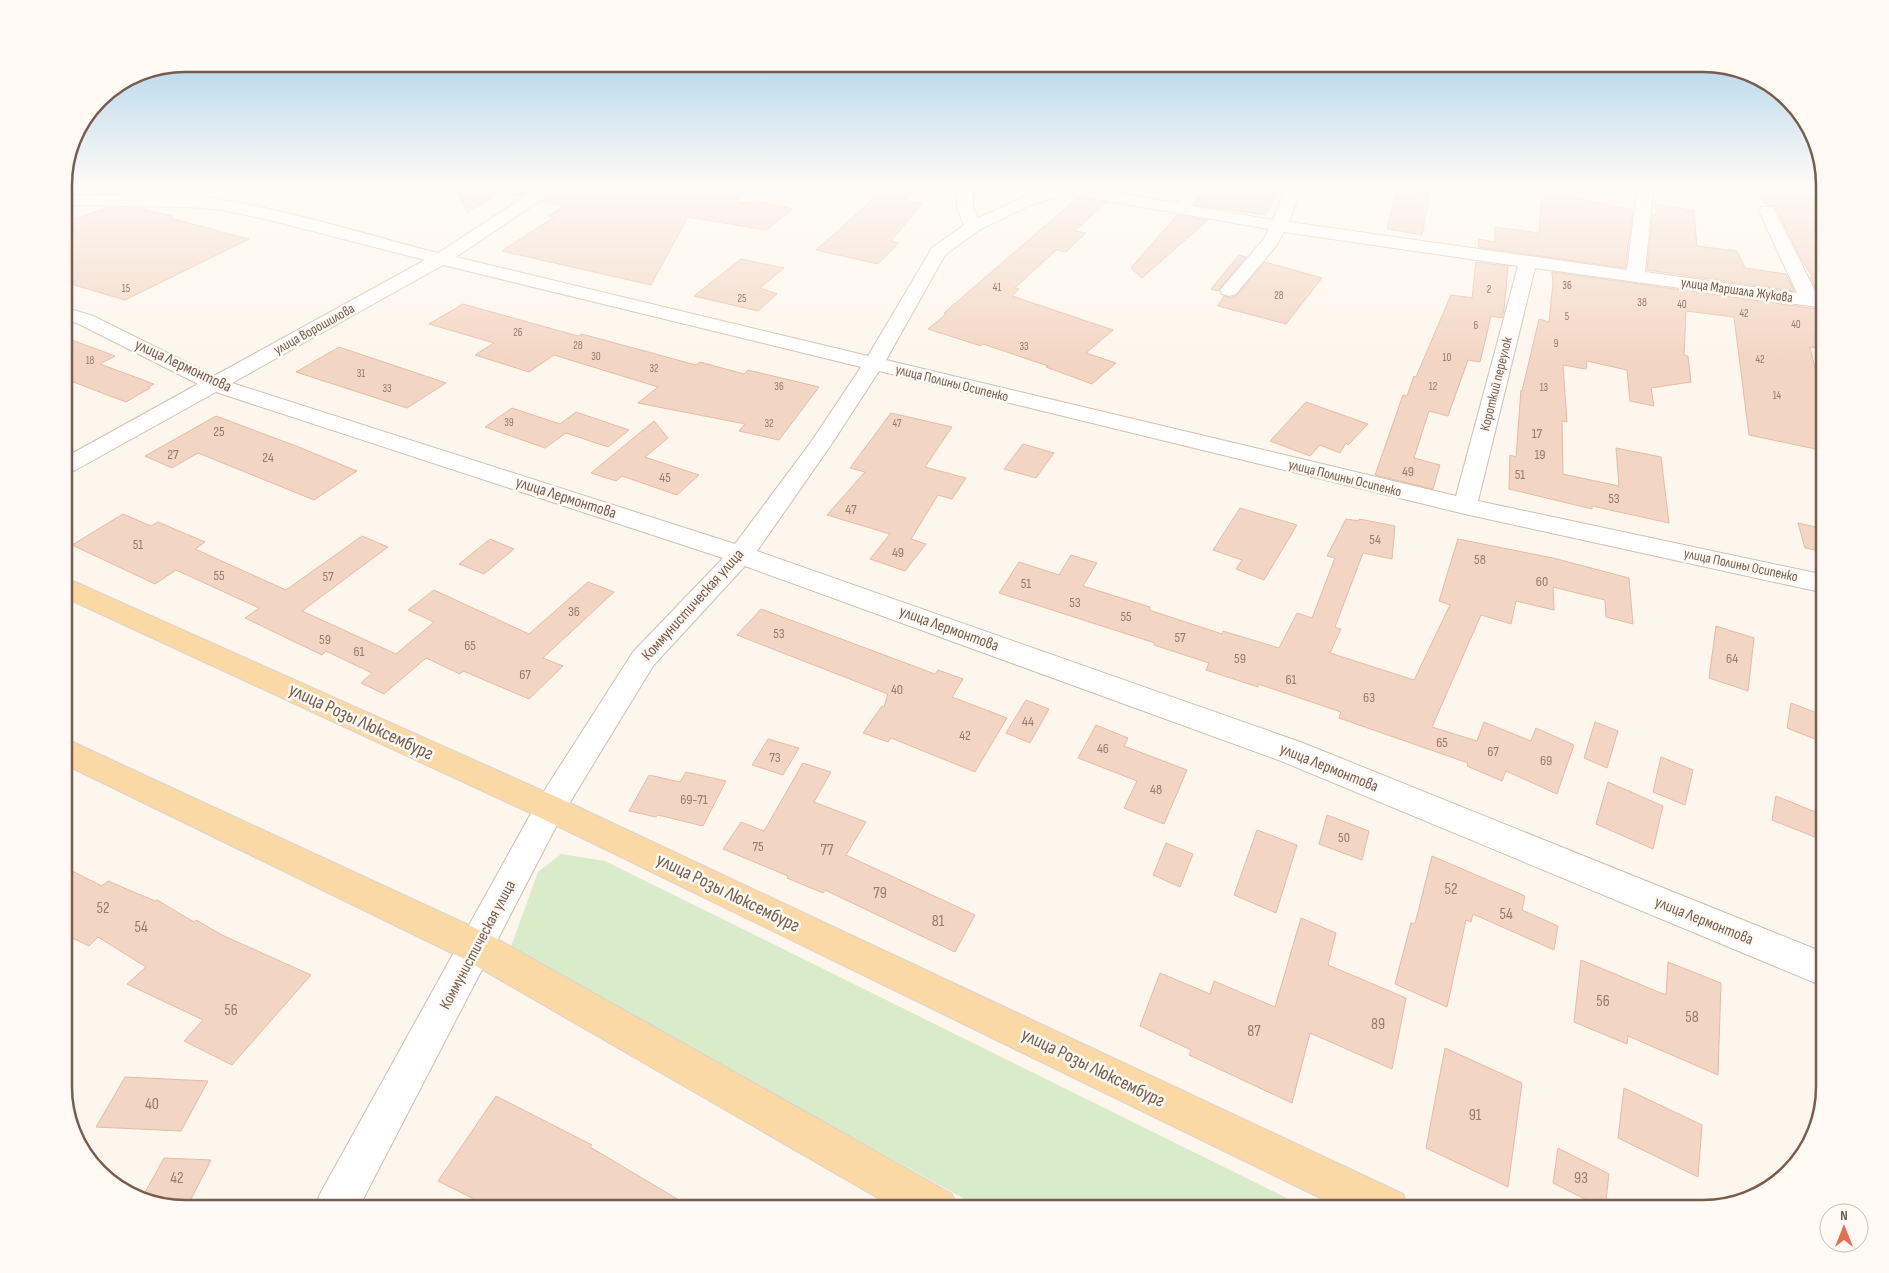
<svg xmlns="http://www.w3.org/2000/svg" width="1889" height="1273" font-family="'Sofia Sans Condensed',sans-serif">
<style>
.green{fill:#d8ecc9}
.building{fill:#f3d5c3;stroke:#e6bba3}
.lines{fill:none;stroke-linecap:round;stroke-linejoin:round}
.minor-casing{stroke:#d1beb0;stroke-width:2}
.major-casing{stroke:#dad1cd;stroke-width:2}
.minor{fill:#fff;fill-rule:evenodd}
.major{fill:#fbd9a5;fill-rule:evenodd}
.labels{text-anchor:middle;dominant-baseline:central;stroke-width:5;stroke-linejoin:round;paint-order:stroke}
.far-number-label{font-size:11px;fill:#987a6a}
.far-street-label{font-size:14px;fill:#7a5c4d;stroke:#fffaf3}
.number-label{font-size:14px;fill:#987a6a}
.street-label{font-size:16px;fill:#7a5c4d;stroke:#fffaf3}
.near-number-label{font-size:16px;fill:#987a6a}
.near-street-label{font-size:19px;fill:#7a5c4d;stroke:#fffaf3}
.rim{fill:none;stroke:#7a5c4d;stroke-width:2.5}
</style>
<rect width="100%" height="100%" fill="#fdf6ec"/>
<path class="green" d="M561 854 605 861 1309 1209H983L510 949 538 872Z"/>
<g class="building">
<path d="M453 183H541L521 196 509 194 510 188 467 212Z"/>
<path d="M568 183H753L735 197 738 198 739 203 753 204 757 201 793 209 766 230 688 217 651 285 502 251 554 217 549 216 564 206 543 201Z"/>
<path d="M891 183H923L904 201 922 204 891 241 899 243 878 264 816 250Z"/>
<path d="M1090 183H1126L1118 191 1088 186Z"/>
<path d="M1208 183H1215L1276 193 1266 215 1194 205Z"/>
<path d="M1752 183H1804L1808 197 1825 199V294L1818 293 1810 277 1813 278 1800 257 1775 206 1766 205Z"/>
<path d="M1397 189 1430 194 1422 235 1387 229Z"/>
<path d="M1547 192 1633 210 1625 268 1478 247 1479 239 1495 242V227L1539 233 1541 203Z"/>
<path d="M1077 198 1106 202 1075 231 1086 233 1066 252 1056 250 1015 288 1019 289 1012 296 1113 330 1086 353 1116 363 1092 384 1046 367 1048 366 983 344 981 346 928 329 946 314 944 313Z"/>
<path d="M1656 204 1694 211 1697 246 1737 251 1745 268 1786 274 1794 291 1647 270 1653 214 1656 215Z"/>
<path d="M105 208H136L173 216 170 218 249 239 125 300 64 282V223Z"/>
<path d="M1177 215 1208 220 1142 278 1131 268Z"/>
<path d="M1239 255 1246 257 1218 291 1211 289Z"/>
<path d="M741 259 784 268 760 288 777 294 758 311 694 296Z"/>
<path d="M1265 262 1322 278 1286 324 1218 306 1224 296 1230 298 1237 295Z"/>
<path d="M1476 262 1508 266 1504 310 1502 318 1491 316 1480 362 1468 360 1448 416 1429 411 1414 458 1440 465 1433 489 1375 475 1403 395 1407 396 1414 376 1416 377 1451 295 1472 298Z"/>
<path d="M1552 272 1825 310V349L1810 347 1825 410V451L1749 435 1734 317 1686 311 1684 355 1688 356 1691 382 1651 388 1654 406 1630 401 1627 370 1587 361 1586 369 1563 365 1567 422 1562 421 1563 474 1619 486 1616 448 1661 457 1669 523 1592 506V509L1509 489 1510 455 1516 457 1521 390 1522 391 1539 319 1549 322 1553 283Z"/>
<path d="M463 304 578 336 582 334 696 365 700 362 744 374 748 370 819 387 779 440 739 431 745 424 638 403 658 387 554 355 529 372 475 355 494 343 429 324Z"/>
<path d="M64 337 115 356 100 364 154 384 148 387 150 388 126 402 68 380 64 382Z"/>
<path d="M339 347 446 383 407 408 296 372Z"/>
<path d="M1306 402 1368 424 1348 445 1346 443 1340 453 1320 445 1310 456 1270 441Z"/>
<path d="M512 408 560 424 576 412 629 430 608 447 566 433 545 448 485 427Z"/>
<path d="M891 413 952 427 925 467 966 478 952 499 938 495 911 539 926 544 905 571 870 559 890 534 827 515 865 472 850 468Z"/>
<path d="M216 416 296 446 357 471 314 500 198 453 172 468 145 456Z"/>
<path d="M654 421 668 438 645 457 699 475 677 495 622 476 616 481 591 473Z"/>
<path d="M1023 444 1054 453 1036 478 1004 469Z"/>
<path d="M1240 508 1297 525 1264 580 1236 569 1242 560 1213 550Z"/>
<path d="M123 514 151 526 158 522 205 542 195 549 286 590 362 536 388 547 302 611 396 654 434 622 408 610 434 590 529 634 588 582 614 592 543 658 563 666 529 699 463 671 460 674 426 658 384 694 361 683 372 673 326 651 322 655 245 618 259 608 176 570 155 584 72 545Z"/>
<path d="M1346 519 1359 521V519L1395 526 1392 559 1363 553 1335 627 1341 629 1330 653 1414 680 1450 605 1439 601 1458 539 1553 558 1629 578 1633 624 1606 617 1605 600 1553 587 1554 610 1516 601 1511 624 1481 615 1432 727 1477 741 1484 722 1531 741 1536 728 1574 745 1557 794 1506 771 1502 781 1467 766 1468 763 1339 718 1341 712 1258 684V687L1206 670 1209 663 1154 645 1155 643 999 593 1019 562 1059 575 1071 555 1097 563 1083 586 1150 607 1149 610 1222 634 1223 631 1279 648 1297 613 1312 618 1335 558 1327 556Z"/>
<path d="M1798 523 1825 529V552L1805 548Z"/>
<path d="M490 539 514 549 484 574 459 564Z"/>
<path d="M761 609 935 674 938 670 963 679 952 697 1007 718 975 772 891 738 888 742 863 733 882 706 884 707 888 694 737 635Z"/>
<path d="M1716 626 1754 638 1748 691 1709 678Z"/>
<path d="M1026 700 1049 709 1030 743 1006 733Z"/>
<path d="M1791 703 1825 716V743L1787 728Z"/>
<path d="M1595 722 1618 731 1607 768 1584 758Z"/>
<path d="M1096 725 1128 738 1124 746 1187 770 1164 824 1124 808 1137 781 1078 758Z"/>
<path d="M768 739 799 748 783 775 752 765Z"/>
<path d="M1661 757 1693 770 1685 805 1653 792Z"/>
<path d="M803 763 831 772 814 802 866 822 846 855 975 915 955 952 825 890 823 893 787 878 788 876 723 849 741 822 764 831Z"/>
<path d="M686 772 726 781 703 826 658 815 656 817 629 811 649 775 680 782Z"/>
<path d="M1608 782 1663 806 1653 849 1596 824Z"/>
<path d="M1776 796 1825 816V841L1772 820Z"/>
<path d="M1327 815 1369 831 1362 860 1319 844Z"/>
<path d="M1257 830 1297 845 1276 913 1234 895Z"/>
<path d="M1166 843 1193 854 1180 887 1153 875Z"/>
<path d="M1432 856 1525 896 1522 910 1558 926 1554 950 1473 914 1471 922 1466 920 1447 1007 1395 984 1411 923 1415 924Z"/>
<path d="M64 867 102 886 108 881 155 901 157 900 194 922 196 920 222 935 311 975 232 1065 184 1041 203 1020 127 984 146 967 98 937 89 946 64 934Z"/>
<path d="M1301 918 1336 933 1328 965 1406 998 1392 1069 1310 1033 1292 1103 1189 1055 1191 1050 1140 1026 1160 973 1210 994 1214 981 1275 1007Z"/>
<path d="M1581 960 1666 995 1668 962 1721 983 1718 1075 1628 1036 1627 1044 1574 1022Z"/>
<path d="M1445 1048 1522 1083 1508 1187 1426 1148Z"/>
<path d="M125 1077 208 1081 181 1131 96 1127Z"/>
<path d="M1624 1088 1702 1125 1698 1177 1618 1138Z"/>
<path d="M496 1096 592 1145 590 1147 694 1209H494L438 1181Z"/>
<path d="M1558 1148 1609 1174 1605 1209 1553 1183Z"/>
<path d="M164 1158 211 1160 186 1209 143 1196Z"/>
</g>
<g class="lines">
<g class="minor-casing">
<g id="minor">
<path d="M545 183H566L456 257 868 356 932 248 964 225 957 208V183H973V208L978 218 1019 199 1049 189 1047 187 1051 183H1083L1080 187 1177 203 1190 183H1206L1191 206 1273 220 1287 183H1303L1289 222 1627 270 1638 183H1654L1645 272 1797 293 1759 211 1761 207H1773L1817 295 1825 296V308L1535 268 1478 501 1825 575V593L1465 514 879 371 831 445 757 551 1303 743 1825 953V987L1281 761 745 566 653 666 561 817 358 1209H314L320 1194 539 799 633 652 723 558 216 392 72 472 64 474V458L198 384 79 324 64 319V307L93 316 214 376 425 260 269 220 223 210 189 207 64 205V195C114 196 175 192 224 200 295 212 368 235 438 253ZM1068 194 1269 229 1263 240 1220 290 1222 294 1229 296 1236 294 1276 246 1284 232 1518 266 1456 496 886 360 945 255 979 230 1031 205ZM443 265 861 367 811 442 735 544 232 383Z"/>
<path d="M756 183H774L753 202H741L739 199Z"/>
</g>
</g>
<g class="major-casing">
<g id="major">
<path d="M64 577 561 799 1403 1194 1409 1209H1343L539 817 64 597Z"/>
<path d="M64 738 490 935 952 1194 958 1209H897L464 959 64 764Z"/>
</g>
</g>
<use href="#minor" class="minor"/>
<use href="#major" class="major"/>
</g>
<linearGradient id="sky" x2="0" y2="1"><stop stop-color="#97c7e8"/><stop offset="0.51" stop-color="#fefbf6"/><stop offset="1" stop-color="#fefbf6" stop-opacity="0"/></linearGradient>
<rect width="1889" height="362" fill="url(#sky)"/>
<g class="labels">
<g class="far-number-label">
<text x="1567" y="285">36</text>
<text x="997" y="287">41</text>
<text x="126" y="288">15</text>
<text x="1489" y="289">2</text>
<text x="1279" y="295">28</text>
<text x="742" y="298">25</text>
<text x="1642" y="302">38</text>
<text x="1682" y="304">40</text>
<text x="1744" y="313">42</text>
<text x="1567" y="316">5</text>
<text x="1796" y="324">40</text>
<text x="1476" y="325">6</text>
<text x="518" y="332">26</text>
<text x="1556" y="343">9</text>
<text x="578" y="345">28</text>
<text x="1024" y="346">33</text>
<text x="596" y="356">30</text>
<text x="1447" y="357">10</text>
<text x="1760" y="359">42</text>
<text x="90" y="360">18</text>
<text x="654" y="368">32</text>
<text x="361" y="373">31</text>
<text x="779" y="386">36</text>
<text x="1433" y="386">12</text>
<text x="1544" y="387">13</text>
<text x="387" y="388">33</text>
<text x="1777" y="395">14</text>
<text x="509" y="422">39</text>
<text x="769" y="423">32</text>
<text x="897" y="423">47</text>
</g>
<g class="far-street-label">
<text transform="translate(1737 290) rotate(8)">улица Маршала Жукова</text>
<text transform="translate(314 329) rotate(-29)">улица Ворошилова</text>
<text transform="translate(952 383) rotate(14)">улица Полины Осипенко</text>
<text transform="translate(1496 384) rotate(-76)">Короткий переулок</text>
<text transform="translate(1345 478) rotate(14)">улица Полины Осипенко</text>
<text transform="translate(1741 565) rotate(12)">улица Полины Осипенко</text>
</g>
<g class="number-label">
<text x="219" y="431">25</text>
<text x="1537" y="433">17</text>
<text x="173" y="454">27</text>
<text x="1540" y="454">19</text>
<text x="268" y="457">24</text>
<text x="1408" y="471">49</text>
<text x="1520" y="474">51</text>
<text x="665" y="477">45</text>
<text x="1614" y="498">53</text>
<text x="851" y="509">47</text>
<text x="1375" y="539">54</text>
<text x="138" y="544">51</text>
<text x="898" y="552">49</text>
<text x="1480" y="559">58</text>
<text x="219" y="575">55</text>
<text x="328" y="576">57</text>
<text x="1542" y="581">60</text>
<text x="1026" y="583">51</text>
<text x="1075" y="602">53</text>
<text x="574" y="611">36</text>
<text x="1126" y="616">55</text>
<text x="779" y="633">53</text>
<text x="1180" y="637">57</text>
<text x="325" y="639">59</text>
<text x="470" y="645">65</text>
<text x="359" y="651">61</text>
<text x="1240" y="658">59</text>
<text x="1732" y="658">64</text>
<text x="525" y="674">67</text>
<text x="1291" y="679">61</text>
<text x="897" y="689">40</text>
<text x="1369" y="697">63</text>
<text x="1028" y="721">44</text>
<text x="965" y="735">42</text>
<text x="1442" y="742">65</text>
<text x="1103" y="748">46</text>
<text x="1493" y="751">67</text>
<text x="775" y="757">73</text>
<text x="1546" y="760">69</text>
<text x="1156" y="789">48</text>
<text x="694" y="799">69-71</text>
<text x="1344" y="837">50</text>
<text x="758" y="846">75</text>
</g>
<g class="street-label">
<text transform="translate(183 366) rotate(25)">улица Лермонтова</text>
<text transform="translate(566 498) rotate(18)">улица Лермонтова</text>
<text transform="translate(693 605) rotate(-48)">Коммунистическая улица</text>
<text transform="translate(949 629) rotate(20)">улица Лермонтова</text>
<text transform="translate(1329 768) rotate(22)">улица Лермонтова</text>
<text transform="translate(1704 921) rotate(22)">улица Лермонтова</text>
<text transform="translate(478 945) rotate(-62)">Коммунистическая улица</text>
</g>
<g class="near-number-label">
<text x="827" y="850">77</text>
<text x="1451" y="889">52</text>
<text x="880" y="893">79</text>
<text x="103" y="908">52</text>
<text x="1506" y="914">54</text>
<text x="938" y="921">81</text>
<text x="141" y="927">54</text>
<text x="1603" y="1001">56</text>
<text x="231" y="1010">56</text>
<text x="1692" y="1017">58</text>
<text x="1378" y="1024">89</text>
<text x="1254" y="1031">87</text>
<text x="152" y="1104">40</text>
<text x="1475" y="1115">91</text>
<text x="177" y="1178">42</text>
<text x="1581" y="1178">93</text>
</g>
<g class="near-street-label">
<text transform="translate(361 722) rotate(25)">улица Розы Люксембург</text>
<text transform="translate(728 893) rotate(26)">улица Розы Люксембург</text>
<text transform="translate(1093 1068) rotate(26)">улица Розы Люксембург</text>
</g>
</g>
<path d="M0 0H1889V1273H0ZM185 72H1703A113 113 0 0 1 1816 185V1087A113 113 0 0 1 1703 1200H185A113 113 0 0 1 72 1087V185A113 113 0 0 1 185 72Z" fill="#fffaf3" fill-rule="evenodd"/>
<path class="rim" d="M185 72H1703A113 113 0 0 1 1816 185V1087A113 113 0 0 1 1703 1200H185A113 113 0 0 1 72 1087V185A113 113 0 0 1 185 72Z"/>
<g transform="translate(1844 1228)"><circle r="24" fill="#fffaf3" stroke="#cabbb1"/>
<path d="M0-4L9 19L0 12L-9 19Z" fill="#e76f51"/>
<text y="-8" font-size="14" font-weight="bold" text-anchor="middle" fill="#7a5c4d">N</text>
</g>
</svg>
